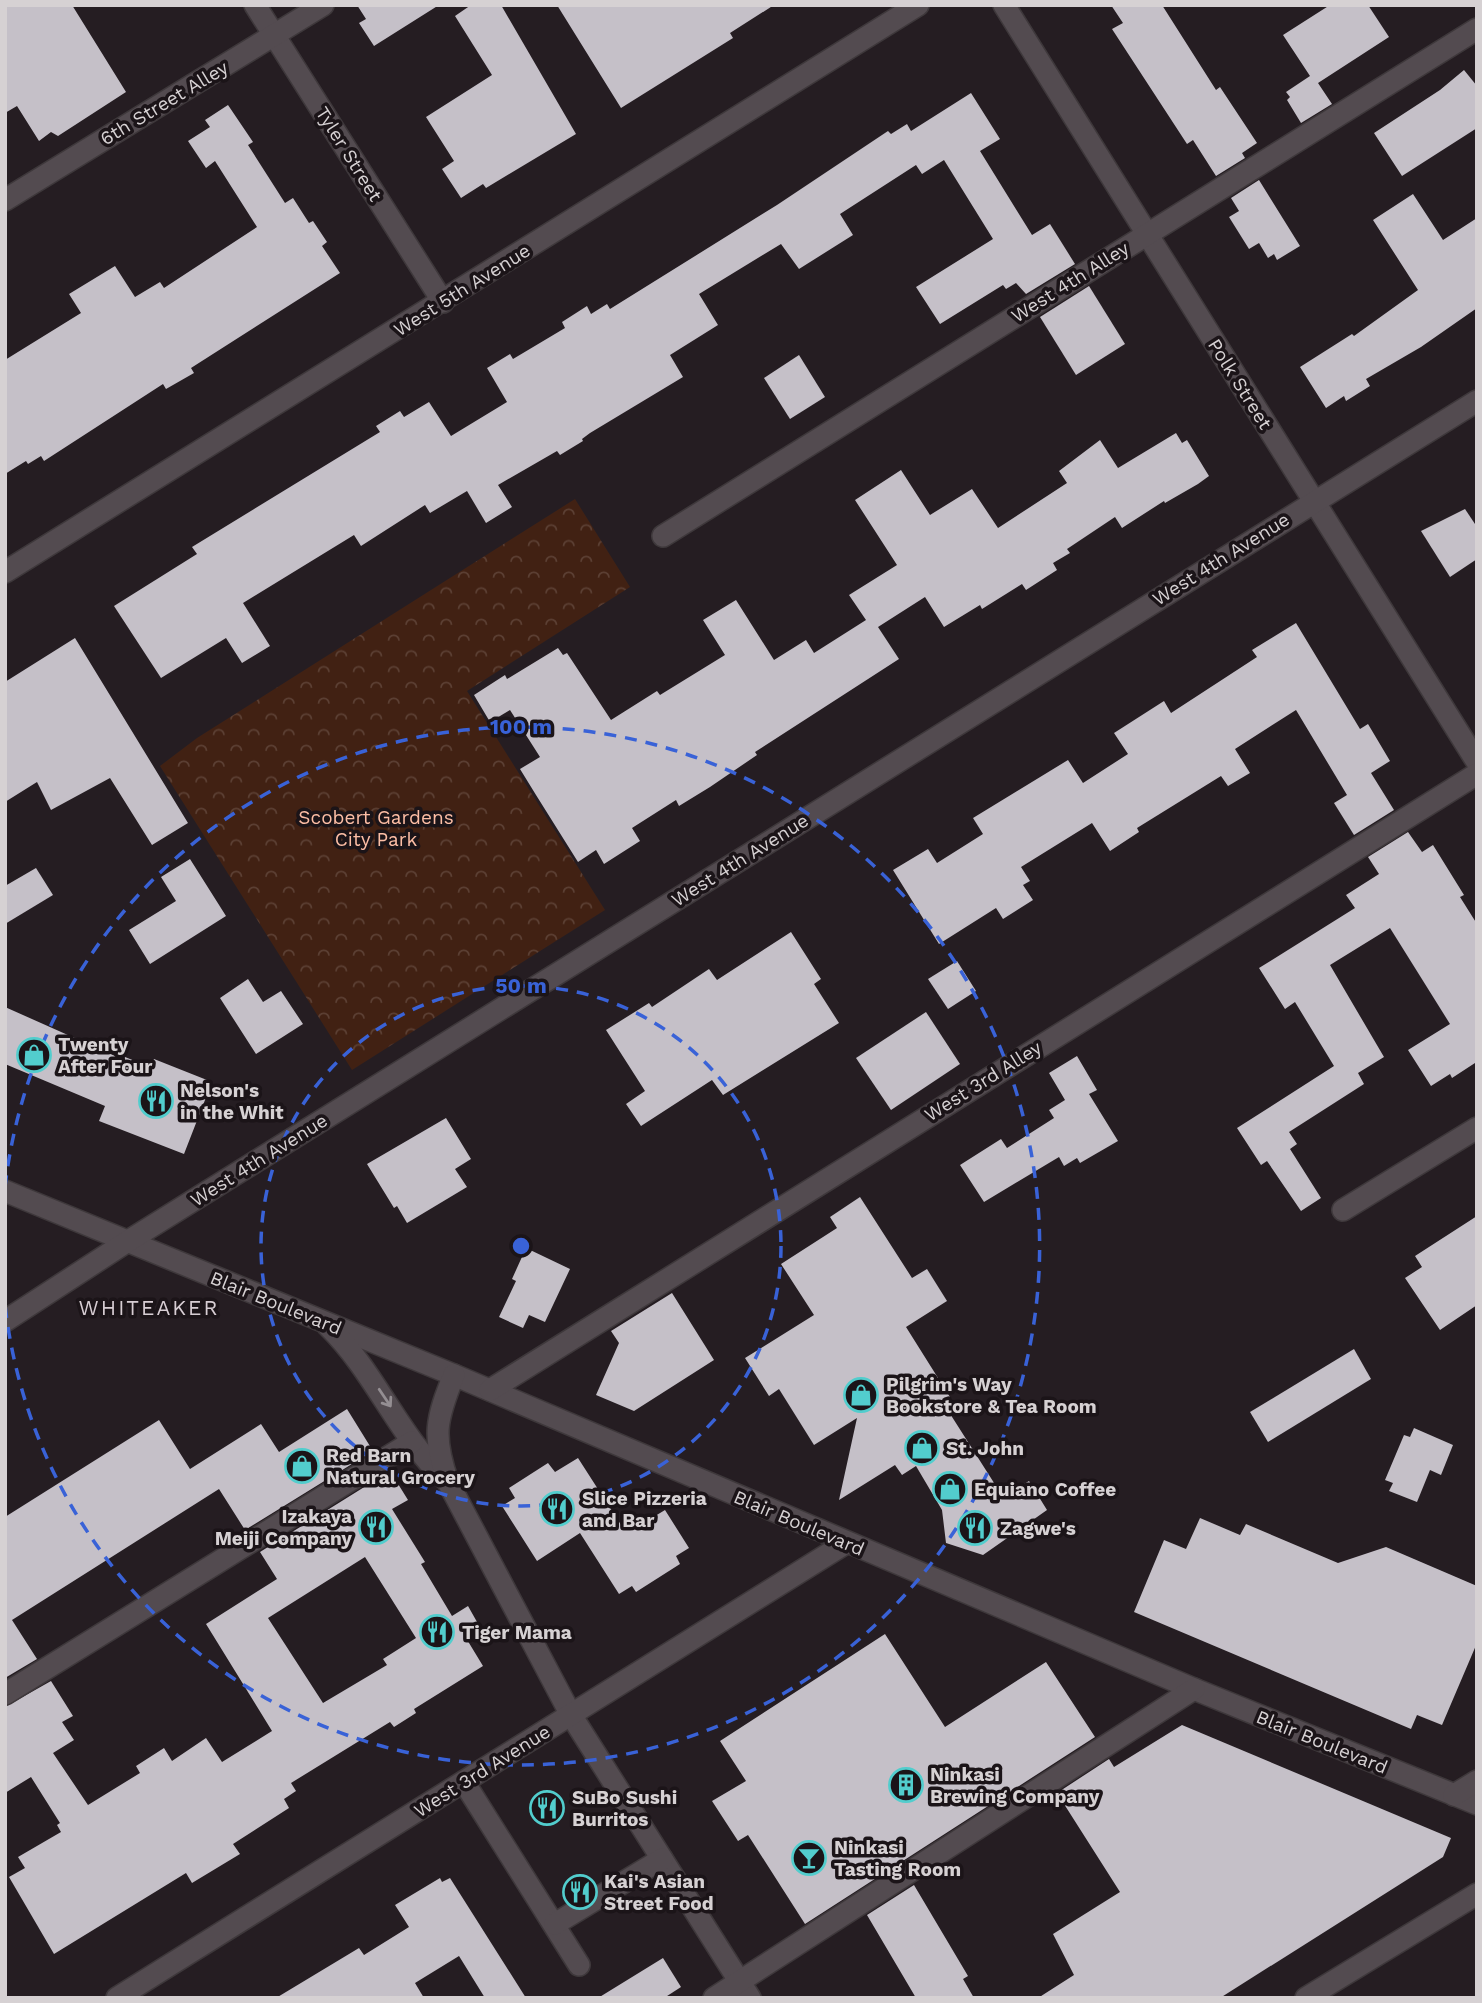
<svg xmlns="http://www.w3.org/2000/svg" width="1482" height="2003" font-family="'Work Sans',sans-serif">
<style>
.park{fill:url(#park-crowns)}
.building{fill:#c5c0c8;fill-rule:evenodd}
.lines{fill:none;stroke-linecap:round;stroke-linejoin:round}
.minor-casing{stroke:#3e383b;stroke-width:24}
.minor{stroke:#534b50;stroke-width:21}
.oneway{stroke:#948e92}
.ring{fill:none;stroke:#3962d7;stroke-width:3.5;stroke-dasharray:12 9}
.labels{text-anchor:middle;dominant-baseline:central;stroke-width:7;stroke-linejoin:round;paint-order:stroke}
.street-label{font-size:19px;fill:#d6d1d3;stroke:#1b1418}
.park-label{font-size:19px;fill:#fdbea5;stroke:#1b1418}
.poi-label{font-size:19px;font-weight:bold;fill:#d6d1d3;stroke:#1b1418;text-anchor:start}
.neighbourhood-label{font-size:21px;letter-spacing:2px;fill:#d7cdd3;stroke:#1b1418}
.centre{fill:#3962d7;stroke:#1b1418;stroke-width:3.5}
.ring-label{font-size:21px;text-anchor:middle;font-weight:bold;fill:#3962d7;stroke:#1b1418;stroke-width:7;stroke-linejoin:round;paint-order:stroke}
</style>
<defs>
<pattern id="park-crowns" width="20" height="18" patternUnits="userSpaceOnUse" patternTransform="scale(1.75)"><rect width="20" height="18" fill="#412113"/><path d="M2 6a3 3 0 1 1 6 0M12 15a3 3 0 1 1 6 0" fill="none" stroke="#5c4034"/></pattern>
</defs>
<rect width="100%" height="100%" fill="#251d22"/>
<path class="park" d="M575 499 630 587 467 691 605 910 352 1070 160 766 197 738Z"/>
<g class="building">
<path d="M5 5H72L126 92 58 136 51 132 39 141 17 106 5 113Z"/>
<path d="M357 5H439L374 46 359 23 366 19Z"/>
<path d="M471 5H501L576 134 486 188 483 184 461 198 442 169 454 161 426 117 492 75 455 16Z"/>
<path d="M557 5H774L730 33 733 38 621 108Z"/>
<path d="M1111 5H1162L1216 90 1220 87 1257 143 1242 153 1245 158 1216 176 1193 140 1187 144 1112 29 1123 23Z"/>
<path d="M1330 5H1368L1389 37 1318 83 1332 104 1301 123 1287 100 1290 97 1286 92 1310 76 1283 35Z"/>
<path d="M1464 70 1477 86V128L1402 176 1374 133 1440 90Z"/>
<path d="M971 93 1000 139 980 151 1032 235 1050 224 1075 264 1026 294 1016 283 1006 289 1003 285 940 324 916 287 993 239 944 160 922 174 916 165 840 214 853 235 799 269 781 244 699 294 718 325 670 355 683 377 590 433 582 439 583 441 560 455 557 451 498 485 512 507 486 523 467 491 430 513 425 505 361 546 354 535 243 603 270 646 242 663 226 638 161 678 114 606 197 554 192 547 380 432 376 426 400 411 404 417 429 402 451 436 507 402 487 368 510 354 513 359 565 328 562 322 587 306 591 314 607 304 610 309 777 205 888 131 891 134 907 124 911 131Z"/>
<path d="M228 105 253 142 248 145 285 203 293 198 309 223 313 221 327 242 322 246 340 273 191 368 194 373 166 389 163 384 44 461 41 456 28 464 26 461 5 474V360L81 313 69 294 115 266 135 297 160 282 164 288 257 227 215 161 206 168 188 141 210 127 205 120Z"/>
<path d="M1259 180 1300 246 1277 260 1274 254 1268 258 1259 243 1249 249 1229 217 1239 211 1231 198Z"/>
<path d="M1413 194 1443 240 1477 218V308L1421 347 1366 379 1370 386 1346 401 1344 396 1326 408 1300 367 1352 334 1354 336 1418 290 1373 220Z"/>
<path d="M1089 286 1125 344 1076 375 1040 317Z"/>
<path d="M799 355 825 397 790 419 764 378Z"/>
<path d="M1176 433 1182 443 1187 440 1209 476 1198 484 1165 503 1164 501 1122 528 1115 517 1067 549 1070 553 1053 563 1057 570 1026 590 1022 584 982 609 980 605 944 627 925 597 878 627 899 659 755 752 757 755 710 787 679 806 676 800 632 828 640 841 604 864 596 850 578 862 536 795 520 769 540 757 510 710 490 722 474 695 505 675 507 679 558 648 563 655 567 653 611 720 657 691 660 695 725 655 703 620 736 600 774 660 806 640 814 653 866 620 849 595 897 565 855 500 901 470 930 515 972 489 998 528 1067 483 1059 471 1100 440 1118 468Z"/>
<path d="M1465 509 1477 527V559L1450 577 1421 531Z"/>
<path d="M1296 623 1360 729 1368 724 1390 761 1371 773 1394 810 1354 835 1334 803 1347 795 1296 710 1235 749 1250 773 1228 786 1221 776 1137 828 1139 832 1110 851 1092 823 1021 867 1030 881 1023 885 1033 900 1003 919 996 908 939 944 893 870 928 849 937 863 983 834 973 818 1068 760 1083 783 1128 754 1114 733 1164 701 1171 713 1257 657 1252 650Z"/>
<path d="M75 638 188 823 152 845 110 778 51 810 37 782 5 802V682Z"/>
<path d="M1408 832 1422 852 1433 845 1464 895 1460 897 1477 924V1066L1475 1063 1452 1078 1450 1074 1431 1086 1408 1050 1450 1024 1390 928 1330 965 1384 1057 1358 1073 1364 1084 1289 1132 1297 1144 1290 1149 1321 1198 1301 1211 1267 1161 1261 1165 1237 1128 1334 1066 1295 1002 1285 1009 1259 968 1355 908 1346 895 1379 874 1368 857Z"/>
<path d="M190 859 226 916 150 964 129 930 176 901 161 877Z"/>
<path d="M36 868 53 895 5 924V886Z"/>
<path d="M791 932 821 979 814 984 839 1023 723 1095 712 1080 641 1126 626 1104 645 1091 606 1030 649 1003 652 1007 709 969 717 980Z"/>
<path d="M957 961 976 991 948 1009 928 979Z"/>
<path d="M248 979 263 1002 281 991 303 1024 256 1054 220 998Z"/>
<path d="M5 1007 124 1060 125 1057 150 1067 154 1059 212 1082 184 1154 99 1121 105 1106 5 1064Z"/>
<path d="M926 1012 960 1064 891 1110 856 1058Z"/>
<path d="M1077 1056 1097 1090 1089 1094 1118 1141 1080 1163 1077 1158 1064 1166 1059 1157 984 1202 960 1165 1001 1139 1007 1148 1054 1118 1049 1110 1065 1100 1049 1073Z"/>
<path d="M446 1118 471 1159 455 1169 467 1187 407 1223 397 1206 394 1208 367 1164Z"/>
<path d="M860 1197 912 1278 927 1269 947 1301 906 1327 955 1405 947 1409 1003 1497 1029 1481 1047 1510 983 1555 946 1543 942 1510 916 1466 902 1475 895 1465 839 1500 857 1418 814 1445 779 1389 769 1396 745 1358 814 1315 781 1264 837 1228 830 1217Z"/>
<path d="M1477 1216V1305L1440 1330 1405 1278 1422 1267 1415 1256Z"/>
<path d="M526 1248 570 1269 545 1322 529 1315 523 1328 499 1317 516 1281 512 1279Z"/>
<path d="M672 1293 714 1360 634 1411 596 1395 619 1343 611 1331Z"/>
<path d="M1354 1349 1371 1379 1268 1442 1250 1412Z"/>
<path d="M347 1409 373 1451 245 1530 219 1489 12 1620 37 1659 5 1678V1517L159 1420 190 1469 261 1424 279 1452Z"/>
<path d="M1414 1428 1453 1445 1441 1475 1430 1470 1417 1502 1389 1491 1393 1483 1385 1480 1404 1435 1410 1437Z"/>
<path d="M578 1458 623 1528 629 1525 632 1530 665 1510 689 1548 676 1556 680 1564 636 1592 632 1586 619 1594 580 1533 537 1561 502 1506 515 1498 509 1488 548 1463 555 1472Z"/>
<path d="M390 1471 408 1500 392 1509 425 1562 421 1564 452 1616 468 1606 481 1629 466 1638 483 1666 414 1709 416 1713 394 1727 390 1722 291 1783 296 1791 284 1799 289 1808 233 1844 240 1854 192 1883 186 1873 54 1954 9 1877 25 1868 18 1857 61 1832 57 1825 60 1823 31 1777 5 1793V1707L51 1681 73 1716 62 1722 74 1740 53 1753 88 1805 140 1773 136 1766 164 1748 172 1761 206 1738 222 1762 272 1731 206 1624 277 1579 260 1552ZM365 1557 416 1638 383 1659 387 1665 323 1703 268 1618Z"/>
<path d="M1200 1518 1240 1535 1246 1524 1338 1563 1386 1547 1477 1586V1643L1442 1725 1417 1715 1411 1729 1134 1612 1164 1540 1186 1549Z"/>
<path d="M885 1634 945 1727 1046 1662 1095 1737 805 1924 748 1835 738 1841 712 1801 746 1781 720 1741Z"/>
<path d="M1182 1725 1451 1838 1443 1857 1220 1998H1038L1074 1975 1053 1934 1120 1892 1057 1793 1109 1759 1114 1767Z"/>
<path d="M440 1878 442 1882 450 1878 526 1998H485L459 1956 415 1983 424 1998H276L359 1948 364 1955 409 1927 395 1905Z"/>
<path d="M914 1885 968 1976 963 1979 974 1998H916L867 1915Z"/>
<path d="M663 1958 681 1987 664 1998H598Z"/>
</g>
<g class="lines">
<g class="minor-casing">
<g id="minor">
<path d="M255 5 443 302"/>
<path d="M1004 5 1477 762"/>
<path d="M5 200 323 5"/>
<path d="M663 536 1477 29"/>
<path d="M5 572 918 5"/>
<path d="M5 1191 454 1375 1194 1689 1477 1804"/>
<path d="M1343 1210 1477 1128"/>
<path d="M5 1321 125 1243 1477 401"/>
<path d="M328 1326C375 1372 398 1435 444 1478"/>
<path d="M454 1375C436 1419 432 1436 448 1482L571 1715 750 1998"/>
<path d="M490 1390 1477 774"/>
<path d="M5 1694 412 1442"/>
<path d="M464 1782 579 1965"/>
<path d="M1454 1795 1477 1781"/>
<path d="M555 1924 662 1859"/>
<path d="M117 1998 846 1543"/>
<path d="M714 1998 1194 1689"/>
<path d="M1306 1998 1477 1894"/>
</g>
</g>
<use href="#minor" class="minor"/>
</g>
<defs><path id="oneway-shaft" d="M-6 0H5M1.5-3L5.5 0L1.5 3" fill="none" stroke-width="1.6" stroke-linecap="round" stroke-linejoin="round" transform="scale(1.75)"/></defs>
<use class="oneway" href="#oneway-shaft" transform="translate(385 1398) rotate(56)"/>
<g class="ring">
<circle cx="521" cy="1246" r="260"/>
<path d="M5 1187A519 519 0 1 1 5 1305"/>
</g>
<defs>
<g id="shop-ring" transform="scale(1.75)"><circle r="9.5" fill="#1b1418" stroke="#52cdcd" stroke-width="1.5"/><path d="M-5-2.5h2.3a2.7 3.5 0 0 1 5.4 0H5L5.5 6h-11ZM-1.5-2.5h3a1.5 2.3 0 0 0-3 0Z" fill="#52cdcd"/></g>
<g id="restaurant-ring" transform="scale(1.75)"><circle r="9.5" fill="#1b1418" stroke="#52cdcd" stroke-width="1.5"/><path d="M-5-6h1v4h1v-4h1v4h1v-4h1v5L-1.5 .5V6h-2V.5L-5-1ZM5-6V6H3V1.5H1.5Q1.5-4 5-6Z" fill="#52cdcd"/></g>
<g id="building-ring" transform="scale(1.75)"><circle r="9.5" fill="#1b1418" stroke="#52cdcd" stroke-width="1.5"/><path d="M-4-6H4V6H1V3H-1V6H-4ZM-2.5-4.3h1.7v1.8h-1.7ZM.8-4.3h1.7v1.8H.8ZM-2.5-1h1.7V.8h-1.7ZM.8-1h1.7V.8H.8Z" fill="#52cdcd"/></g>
<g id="bar-ring" transform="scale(1.75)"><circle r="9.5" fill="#1b1418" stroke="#52cdcd" stroke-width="1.5"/><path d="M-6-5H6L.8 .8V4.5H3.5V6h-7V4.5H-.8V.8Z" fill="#52cdcd"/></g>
</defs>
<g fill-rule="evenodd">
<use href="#shop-ring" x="34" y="1055"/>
<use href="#restaurant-ring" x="156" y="1101"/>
<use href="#shop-ring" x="861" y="1395"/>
<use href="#shop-ring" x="922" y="1448"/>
<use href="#shop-ring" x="302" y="1466"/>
<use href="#shop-ring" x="950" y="1489"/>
<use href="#restaurant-ring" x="557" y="1509"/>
<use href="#restaurant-ring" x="376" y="1527"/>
<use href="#restaurant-ring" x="975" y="1528"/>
<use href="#restaurant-ring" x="437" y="1632"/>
<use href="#building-ring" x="906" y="1785"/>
<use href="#restaurant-ring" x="547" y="1808"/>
<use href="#bar-ring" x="809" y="1858"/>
<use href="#restaurant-ring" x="580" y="1892"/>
</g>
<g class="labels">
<g class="street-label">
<text transform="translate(164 103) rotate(-31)">6th Street Alley</text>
<text transform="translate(349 154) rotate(58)">Tyler Street</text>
<text transform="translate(1070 282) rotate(-32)">West 4th Alley</text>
<text transform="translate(462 290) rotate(-32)">West 5th Avenue</text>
<text transform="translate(1240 384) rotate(58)">Polk Street</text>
<text transform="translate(1221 559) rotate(-32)">West 4th Avenue</text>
<text transform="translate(740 860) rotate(-32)">West 4th Avenue</text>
<text transform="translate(983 1081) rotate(-32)">West 3rd Alley</text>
<text transform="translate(259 1160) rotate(-32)">West 4th Avenue</text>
<text transform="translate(276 1303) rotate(22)">Blair Boulevard</text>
<text transform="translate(799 1523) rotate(23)">Blair Boulevard</text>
<text transform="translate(1322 1742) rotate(22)">Blair Boulevard</text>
<text transform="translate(482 1771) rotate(-32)">West 3rd Avenue</text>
</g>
<g class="park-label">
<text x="376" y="817">Scobert Gardens<tspan x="376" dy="22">City Park</tspan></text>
</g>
<g class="poi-label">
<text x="58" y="1044">Twenty<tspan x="58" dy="22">After Four</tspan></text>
<text x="180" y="1090">Nelson's<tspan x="180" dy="22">in the Whit</tspan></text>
<text x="886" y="1384">Pilgrim's Way<tspan x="886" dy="22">Bookstore &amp; Tea Room</tspan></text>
<text x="946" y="1448">St. John</text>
<text x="326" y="1455">Red Barn<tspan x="326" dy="22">Natural Grocery</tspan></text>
<text x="974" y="1489">Equiano Coffee</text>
<text x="582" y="1498">Slice Pizzeria<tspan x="582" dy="22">and Bar</tspan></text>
<text x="352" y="1516" text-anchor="end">Izakaya<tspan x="352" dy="22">Meiji Company</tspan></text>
<text x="1000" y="1528">Zagwe's</text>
<text x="462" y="1632">Tiger Mama</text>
<text x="930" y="1774">Ninkasi<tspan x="930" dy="22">Brewing Company</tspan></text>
<text x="572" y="1797">SuBo Sushi<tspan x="572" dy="22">Burritos</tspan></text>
<text x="834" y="1847">Ninkasi<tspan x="834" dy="22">Tasting Room</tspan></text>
<text x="604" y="1881">Kai's Asian<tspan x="604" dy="22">Street Food</tspan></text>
</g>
<g class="neighbourhood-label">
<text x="149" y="1307">WHITEAKER</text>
</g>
</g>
<circle cx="521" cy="1246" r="10" class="centre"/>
<g class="ring-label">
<text x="521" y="734">100 m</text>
<text x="521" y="993">50 m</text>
</g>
<rect width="1482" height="2003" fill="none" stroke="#d6d1d3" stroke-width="14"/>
</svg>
